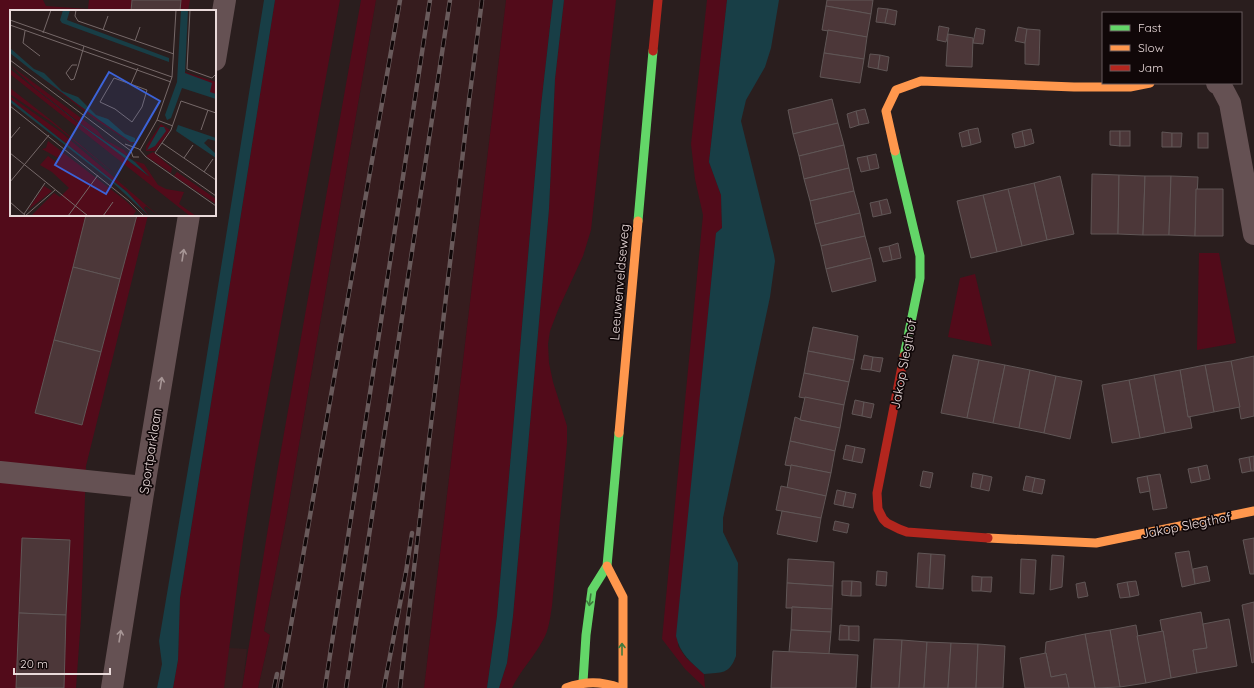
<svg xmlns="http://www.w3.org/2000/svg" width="1254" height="688" font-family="Quicksand,sans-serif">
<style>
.built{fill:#361c1e}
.green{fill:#520b1a}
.water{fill:#183e46}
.building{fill:#4c3739;stroke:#605656}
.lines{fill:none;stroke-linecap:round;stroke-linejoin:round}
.street{stroke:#655153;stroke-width:22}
.fast{stroke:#63d668;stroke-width:9}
.slow{stroke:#ff974d;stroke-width:9}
.jam{stroke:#b3261e;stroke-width:9}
.rail-casing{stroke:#695a5b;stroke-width:4.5}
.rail{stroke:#100708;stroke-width:3;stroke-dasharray:9;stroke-linecap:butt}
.oneway{stroke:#a79696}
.oneway2{stroke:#3e793d}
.labels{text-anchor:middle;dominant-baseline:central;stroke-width:3.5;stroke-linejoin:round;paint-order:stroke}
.street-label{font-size:13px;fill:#e9dada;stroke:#100708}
.inset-road{fill:none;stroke:#766969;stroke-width:1}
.view{fill:#3c63d8;fill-opacity:0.15;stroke:#3c63d8;stroke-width:2}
.inset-edge{fill:none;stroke:#e9dada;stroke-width:2}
</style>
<rect width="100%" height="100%" fill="#2a1e1e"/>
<g class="built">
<path d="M376 0H506L424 688H258L270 635 264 631 287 514Z"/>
<path d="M213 647 247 649 242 688H208Z"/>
</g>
<g class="green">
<path d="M0 0H43L46 6 88 9 89 0H190L188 11H11V215H148L86 466 81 618 76 688H0Z"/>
<path d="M275 0H340L255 465 243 541 224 688H173L178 660 180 598Z"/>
<path d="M361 0H376L287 514 264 631 270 635 258 688H242L278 467Z"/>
<path d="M506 0H553L541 106 497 616 487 688H424Z"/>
<path d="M564 0H616L591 230 583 256 558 310 550 331 548 344 549 363 553 382 567 426V443L552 606C550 618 549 630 543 640 534 657 520 671 512 688H499L507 663 513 616 549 209 555 79Z"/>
<path d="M707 0H727L709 162 721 195 722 228 716 233 689 510 678 646 686 658 704 674 705 688 685 669 662 639 703 215 695 179 691 144Z"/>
<path d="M1199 253H1219L1236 343 1197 350Z"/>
<path d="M975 274 992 346 948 337 960 278Z"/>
</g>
<g class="water">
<path d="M264 0H275L180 598 178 660 173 688H157L162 664 159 641 200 398Z"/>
<path d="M553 0H564L555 79 549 209 513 616 507 663 499 688H487L497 616 541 106Z"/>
<path d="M727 0H779L771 48 765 67 746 100 741 121 774 255 775 261 770 297 723 518V532L738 563 736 656C729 675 722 672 704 674 691 662 680 654 676 636L716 233 722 228 721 195 709 162Z"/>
</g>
<g class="building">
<path d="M132 0H181L180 11H131Z"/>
<path d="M827 0H873L871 14 826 6Z"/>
<path d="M826 6 871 14 867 37 822 30Z"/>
<path d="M878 8 888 9 885 23 876 22Z"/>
<path d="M888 9 897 11 895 25 885 23Z"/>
<path d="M939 26 949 28 946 42 937 40Z"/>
<path d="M1018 27 1027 29 1025 43 1015 41Z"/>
<path d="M976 28 985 30 983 44 973 43Z"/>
<path d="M1027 29 1040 30 1039 65 1025 64V43Z"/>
<path d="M828 30 867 37 864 59 824 53Z"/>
<path d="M948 34 973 38 972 67 946 66Z"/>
<path d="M824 53 864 59 860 83 820 77Z"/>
<path d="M870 54 880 55 878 69 868 67Z"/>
<path d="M880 55 889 57 887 71 878 69Z"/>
<path d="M832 99 838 123 793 134 788 110Z"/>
<path d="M865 109 869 123 859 125 856 111Z"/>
<path d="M856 111 859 125 850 128 847 114Z"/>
<path d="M838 123 844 145 799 156 793 134Z"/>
<path d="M978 128 981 142 971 145 968 130Z"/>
<path d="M1031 129 1034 143 1025 146 1022 131Z"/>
<path d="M968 130 971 145 962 147 959 133Z"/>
<path d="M1022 131 1025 146 1015 148 1012 134Z"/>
<path d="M1110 131H1120V146L1110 145Z"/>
<rect x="1120" y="131" width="10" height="15"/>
<path d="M1162 132 1172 133V147H1162Z"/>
<path d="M1172 133H1182L1181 147H1172Z"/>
<rect x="1198" y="133" width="10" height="15"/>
<path d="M844 145 849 168 804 179 799 156Z"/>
<path d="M876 154 879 168 870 170 867 156Z"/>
<path d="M867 156 870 170 861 172 857 158Z"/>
<path d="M849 168 854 191 810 201 804 179Z"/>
<path d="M1092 174 1119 175 1118 234H1091Z"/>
<path d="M1119 175 1145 176 1143 235 1118 234Z"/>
<path d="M1060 176 1074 234 1047 240 1034 183Z"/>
<path d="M1145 176H1171L1169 235H1143Z"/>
<path d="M1171 176 1198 177 1195 236 1169 235Z"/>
<path d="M1034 183 1047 240 1022 246 1008 189Z"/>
<path d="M1008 189 1022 246 997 252 983 195Z"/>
<path d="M1196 189H1223V236H1195Z"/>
<path d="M854 191 860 213 815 224 810 201Z"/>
<path d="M983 195 997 252 971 258 957 201Z"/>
<path d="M887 199 891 213 882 215 879 201Z"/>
<path d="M879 201 882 215 873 217 870 203Z"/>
<path d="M860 213 865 236 821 246 815 224Z"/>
<path d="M86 215H137L120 279 73 267Z"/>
<path d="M865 236 871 258 826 269 821 246Z"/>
<path d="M898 243 901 258 892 260 889 246Z"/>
<path d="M889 246 892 260 883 262 879 248Z"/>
<path d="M871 258 876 281 832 292 826 269Z"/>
<path d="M73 267 120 279 101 352 54 340Z"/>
<path d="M813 327 858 336 854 360 808 351Z"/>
<path d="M54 340 101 352 82 425 35 413Z"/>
<path d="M808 351 854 360 849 382 804 373Z"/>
<path d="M864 355 873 357 871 370 861 369Z"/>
<path d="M953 355 979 360 967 418 941 413Z"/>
<path d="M1254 356V416L1241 419 1231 361Z"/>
<path d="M873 357 883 358 880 372 871 370Z"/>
<path d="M979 360 1005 365 993 423 967 418Z"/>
<path d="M1231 361 1240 407 1214 412 1205 365Z"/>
<path d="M1005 365 1030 370 1019 428 993 423Z"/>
<path d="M1205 365 1214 412 1188 417 1180 370Z"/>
<path d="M1030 370 1056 376 1044 433 1019 428Z"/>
<path d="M1180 370 1188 417H1190L1192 428 1165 433 1154 375Z"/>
<path d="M804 373 849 382 844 405 799 397Z"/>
<path d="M1154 375 1165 433 1140 438 1129 380Z"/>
<path d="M1056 376 1082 381 1070 439 1044 433Z"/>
<path d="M1129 380 1140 438 1112 443 1102 385Z"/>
<path d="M805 397 844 405 840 428 800 420Z"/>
<path d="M855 400 864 402 862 416 852 414Z"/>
<path d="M864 402 874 404 871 418 862 416Z"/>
<path d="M795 417 800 419V420L840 428 835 451 790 441Z"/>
<path d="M790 441 835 451 831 473 791 465V466L785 465Z"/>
<path d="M846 445 855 447 852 461 843 459Z"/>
<path d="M855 447 865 449 862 463 852 461Z"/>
<path d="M1254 456V471H1251L1249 457Z"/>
<path d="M1249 457 1251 471 1242 473 1239 459Z"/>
<path d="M791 465 831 473 826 496 787 488Z"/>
<path d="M1207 465 1210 479 1201 481 1198 467Z"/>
<path d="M1198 467 1201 481 1191 483 1188 469Z"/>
<path d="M923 471 933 473 930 488 920 486Z"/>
<path d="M973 473 983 475 980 489 971 487Z"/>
<path d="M1160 474 1167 508 1153 510 1147 476Z"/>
<path d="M983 475 992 477 989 491 980 489Z"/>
<path d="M1026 476 1035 478 1032 492 1023 490Z"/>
<path d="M1147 476 1150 491 1140 493 1137 478Z"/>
<path d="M1035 478 1045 480 1042 494 1032 492Z"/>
<path d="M781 486 826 496 821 518 776 510Z"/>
<path d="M837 490 846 492 843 506 834 504Z"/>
<path d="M846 492 856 494 853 508 843 506Z"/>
<path d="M782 511 821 518 817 542 777 534Z"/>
<path d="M835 521 849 524 847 533 833 530Z"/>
<path d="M22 538 70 540 66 615 19 613Z"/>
<path d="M1254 538V574H1250L1243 540Z"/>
<path d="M1189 551 1195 584 1182 587 1175 553Z"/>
<path d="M918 553 931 554 929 588 916 587Z"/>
<path d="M931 554 945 555 943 589 929 588Z"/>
<path d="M1052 555 1064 556 1062 587 1050 590Z"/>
<path d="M788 559 834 562 833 586 787 583Z"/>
<path d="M1021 559 1036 560 1034 594 1020 593Z"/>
<path d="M1207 566 1210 581 1195 584 1193 569Z"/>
<path d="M877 571 887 572 886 586 876 585Z"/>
<path d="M972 576 982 577 981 591H972Z"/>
<path d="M982 577H992L991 592 981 591Z"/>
<path d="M842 581H852L851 596 842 595Z"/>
<path d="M852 581 861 582V596H851Z"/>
<path d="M1136 581 1139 595 1130 597 1127 582Z"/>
<path d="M1085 582 1088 596 1078 598 1076 584Z"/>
<path d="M1127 582 1130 597 1120 598 1117 584Z"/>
<path d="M787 583 833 586 832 609 792 607V608H786Z"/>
<path d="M1254 602V662L1252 663 1242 605Z"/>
<path d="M792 607 832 609 831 632 791 630Z"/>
<path d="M1201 612 1207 648 1193 650 1197 673 1171 678 1163 631H1162L1160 620Z"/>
<path d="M19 613 66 615 64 688H16Z"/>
<path d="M1229 619 1237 666 1197 673 1193 650 1207 648 1203 624Z"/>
<path d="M840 625 849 626V640H839Z"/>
<path d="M1136 625 1146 683 1120 687 1110 630Z"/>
<path d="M849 626H859V641L849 640Z"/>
<path d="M791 630 831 632 829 654 789 652Z"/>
<path d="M1110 630 1120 687 1095 688 1085 634Z"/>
<path d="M1163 631 1171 678 1146 683 1137 636Z"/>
<path d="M1085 634 1095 688H1069L1066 674 1051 677 1046 653H1045L1046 642Z"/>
<path d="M874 639 902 640 899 688H871Z"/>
<path d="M902 640 927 642 924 688H899Z"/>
<path d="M927 642 951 643 948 688H924Z"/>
<path d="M951 643 978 644 976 688H948Z"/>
<path d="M978 644 1005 646 1003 688H976Z"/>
<path d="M773 651 858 655 856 688H771Z"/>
<path d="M1046 653 1051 677 1066 674 1069 688H1025L1020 658Z"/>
</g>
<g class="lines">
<g class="street">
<path d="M215 60 225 0"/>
<path d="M1217 83 1220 84 1230 103 1254 234"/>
<path d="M0 472 144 487"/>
<path d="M112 688 144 487 189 215"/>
</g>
<g class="fast">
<path d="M895 151 920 256V278L904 356"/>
<path d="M638 221 653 51"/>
<path d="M583 682 586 635 592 590 607 566 619 433"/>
</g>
<g class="slow">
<path d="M895 151 886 111 896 90 921 81 1074 87H1130L1150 83"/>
<path d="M619 433 638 221"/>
<path d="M988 538 1096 543 1254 511"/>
<path d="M607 566 623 597V688"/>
<path d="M566 688C585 681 601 681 620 688"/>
</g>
<g class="jam">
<path d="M653 51 658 0"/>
<path d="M904 356 877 493 878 509 883 519 887 523 899 529 907 532 988 538"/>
</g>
<g class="rail-casing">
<g id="rail">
<path d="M274 688 277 674"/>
<path d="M280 688 400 0"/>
<path d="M325 688 430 0"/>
<path d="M346 688 450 0"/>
<path d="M384 688 406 572 412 533"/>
<path d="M400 688 469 101 482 0"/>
</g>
</g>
<use href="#rail" class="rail"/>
</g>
<defs><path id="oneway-shaft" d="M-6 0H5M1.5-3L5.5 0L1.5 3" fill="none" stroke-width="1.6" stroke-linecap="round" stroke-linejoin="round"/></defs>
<g class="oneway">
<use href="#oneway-shaft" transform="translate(183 255) rotate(-81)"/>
<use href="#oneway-shaft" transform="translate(161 383) rotate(-81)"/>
<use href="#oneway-shaft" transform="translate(120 636) rotate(-81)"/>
</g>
<g class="oneway2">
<use href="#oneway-shaft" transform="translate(590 600) rotate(98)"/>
<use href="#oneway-shaft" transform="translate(622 649) rotate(-90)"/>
</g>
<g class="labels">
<g class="street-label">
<text transform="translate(619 282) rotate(-85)">Leeuwenveldseweg</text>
<text transform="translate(903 364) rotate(-79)">Jakop Slegthof</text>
<text transform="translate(150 451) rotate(-81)">Sportparklaan</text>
<text transform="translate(1186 525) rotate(-11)">Jakop Slegthof</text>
</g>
</g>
<g transform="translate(10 10)">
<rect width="206" height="206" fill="#2a1e1e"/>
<path d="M0 43 88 109 121 132H126L121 133 86 110ZM0 55 87 120 94 129 114 140 122 150 134 154 148 175 156 179 174 182 169 194 186 206H180L30 88 0 64V59L63 109 140 167 125 152 75 117 25 78ZM175 62 206 72V87L175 63ZM0 78 42 111 117 174 41 112 0 84ZM0 86 52 123 149 206 136 196 134 198 139 206 117 182 0 89ZM151 114 160 120 145 141H136V136ZM38 131 116 191 126 201 123 206H21L44 183 50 187 59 178 42 162 30 155 38 146 46 152 50 149 32 139 36 138ZM143 142 162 158 161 163 136 146ZM167 162 206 189V194L164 166ZM34 176 42 181 18 200Z" fill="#520b1a"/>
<path d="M53 0H60L57 10 159 48V52L52 13 50 10ZM171 0H178L175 63 202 73 200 82 206 84V89L172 78 161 108 157 110 155 105 167 72ZM0 38 24 59 34 63 52 81 68 87 86 105 98 109 115 124 125 128V132H121L88 109 20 59 0 43ZM0 58 66 111 125 152 140 167 63 109ZM0 89 117 182 139 206 101 171 0 92ZM168 115 206 128V131L198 129 194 133 206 144V148L166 121ZM150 117H154L156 121 145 136 137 140Z" fill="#183e46"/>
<path class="inset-road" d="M66 0 65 6 68 11 164 44M180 0 177 59 202 68 206 64M0 10 162 67M0 15 161 72M93 20 98 6M15 21 13 33 30 46M33 23 41 0M125 31 130 17M0 50 121 141M67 55H62L56 63 61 70 64 69 68 57 74 36M104 68 137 80 132 97 122 112 105 99 90 92ZM121 74 128 58M0 96 119 191 134 206M206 103 171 91 161 120 145 143 206 186M147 110 163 116M191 120 198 100M0 129 10 117M152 133 206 170M115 134 129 139 136 147 206 196M130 140 147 110 162 67 166 0M121 141 123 147H129M0 143 78 206M174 148 183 135M194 162 203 149M0 172 39 125M0 192 16 206M14 204 35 173M15 206 45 180M58 206 88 165M93 206 103 192"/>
<path class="view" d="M99 62 150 91 96 184 45 155Z"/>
<rect width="206" height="206" class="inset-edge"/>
</g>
<rect x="1102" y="12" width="140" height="72" fill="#100708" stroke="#675b5c"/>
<rect x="1110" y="25" width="20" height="6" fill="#63d668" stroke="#675b5c"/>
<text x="1138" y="32" font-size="12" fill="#e9dada">Fast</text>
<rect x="1110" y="45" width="20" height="6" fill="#ff974d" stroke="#675b5c"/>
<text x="1138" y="52" font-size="12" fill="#e9dada">Slow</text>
<rect x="1110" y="65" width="20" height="6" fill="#b3261e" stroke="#675b5c"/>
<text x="1138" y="72" font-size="12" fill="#e9dada">Jam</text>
<path d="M14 668v6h96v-6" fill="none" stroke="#e9dada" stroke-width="2"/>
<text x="20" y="668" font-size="12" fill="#e9dada" stroke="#100708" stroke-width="3" paint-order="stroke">20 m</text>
</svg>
